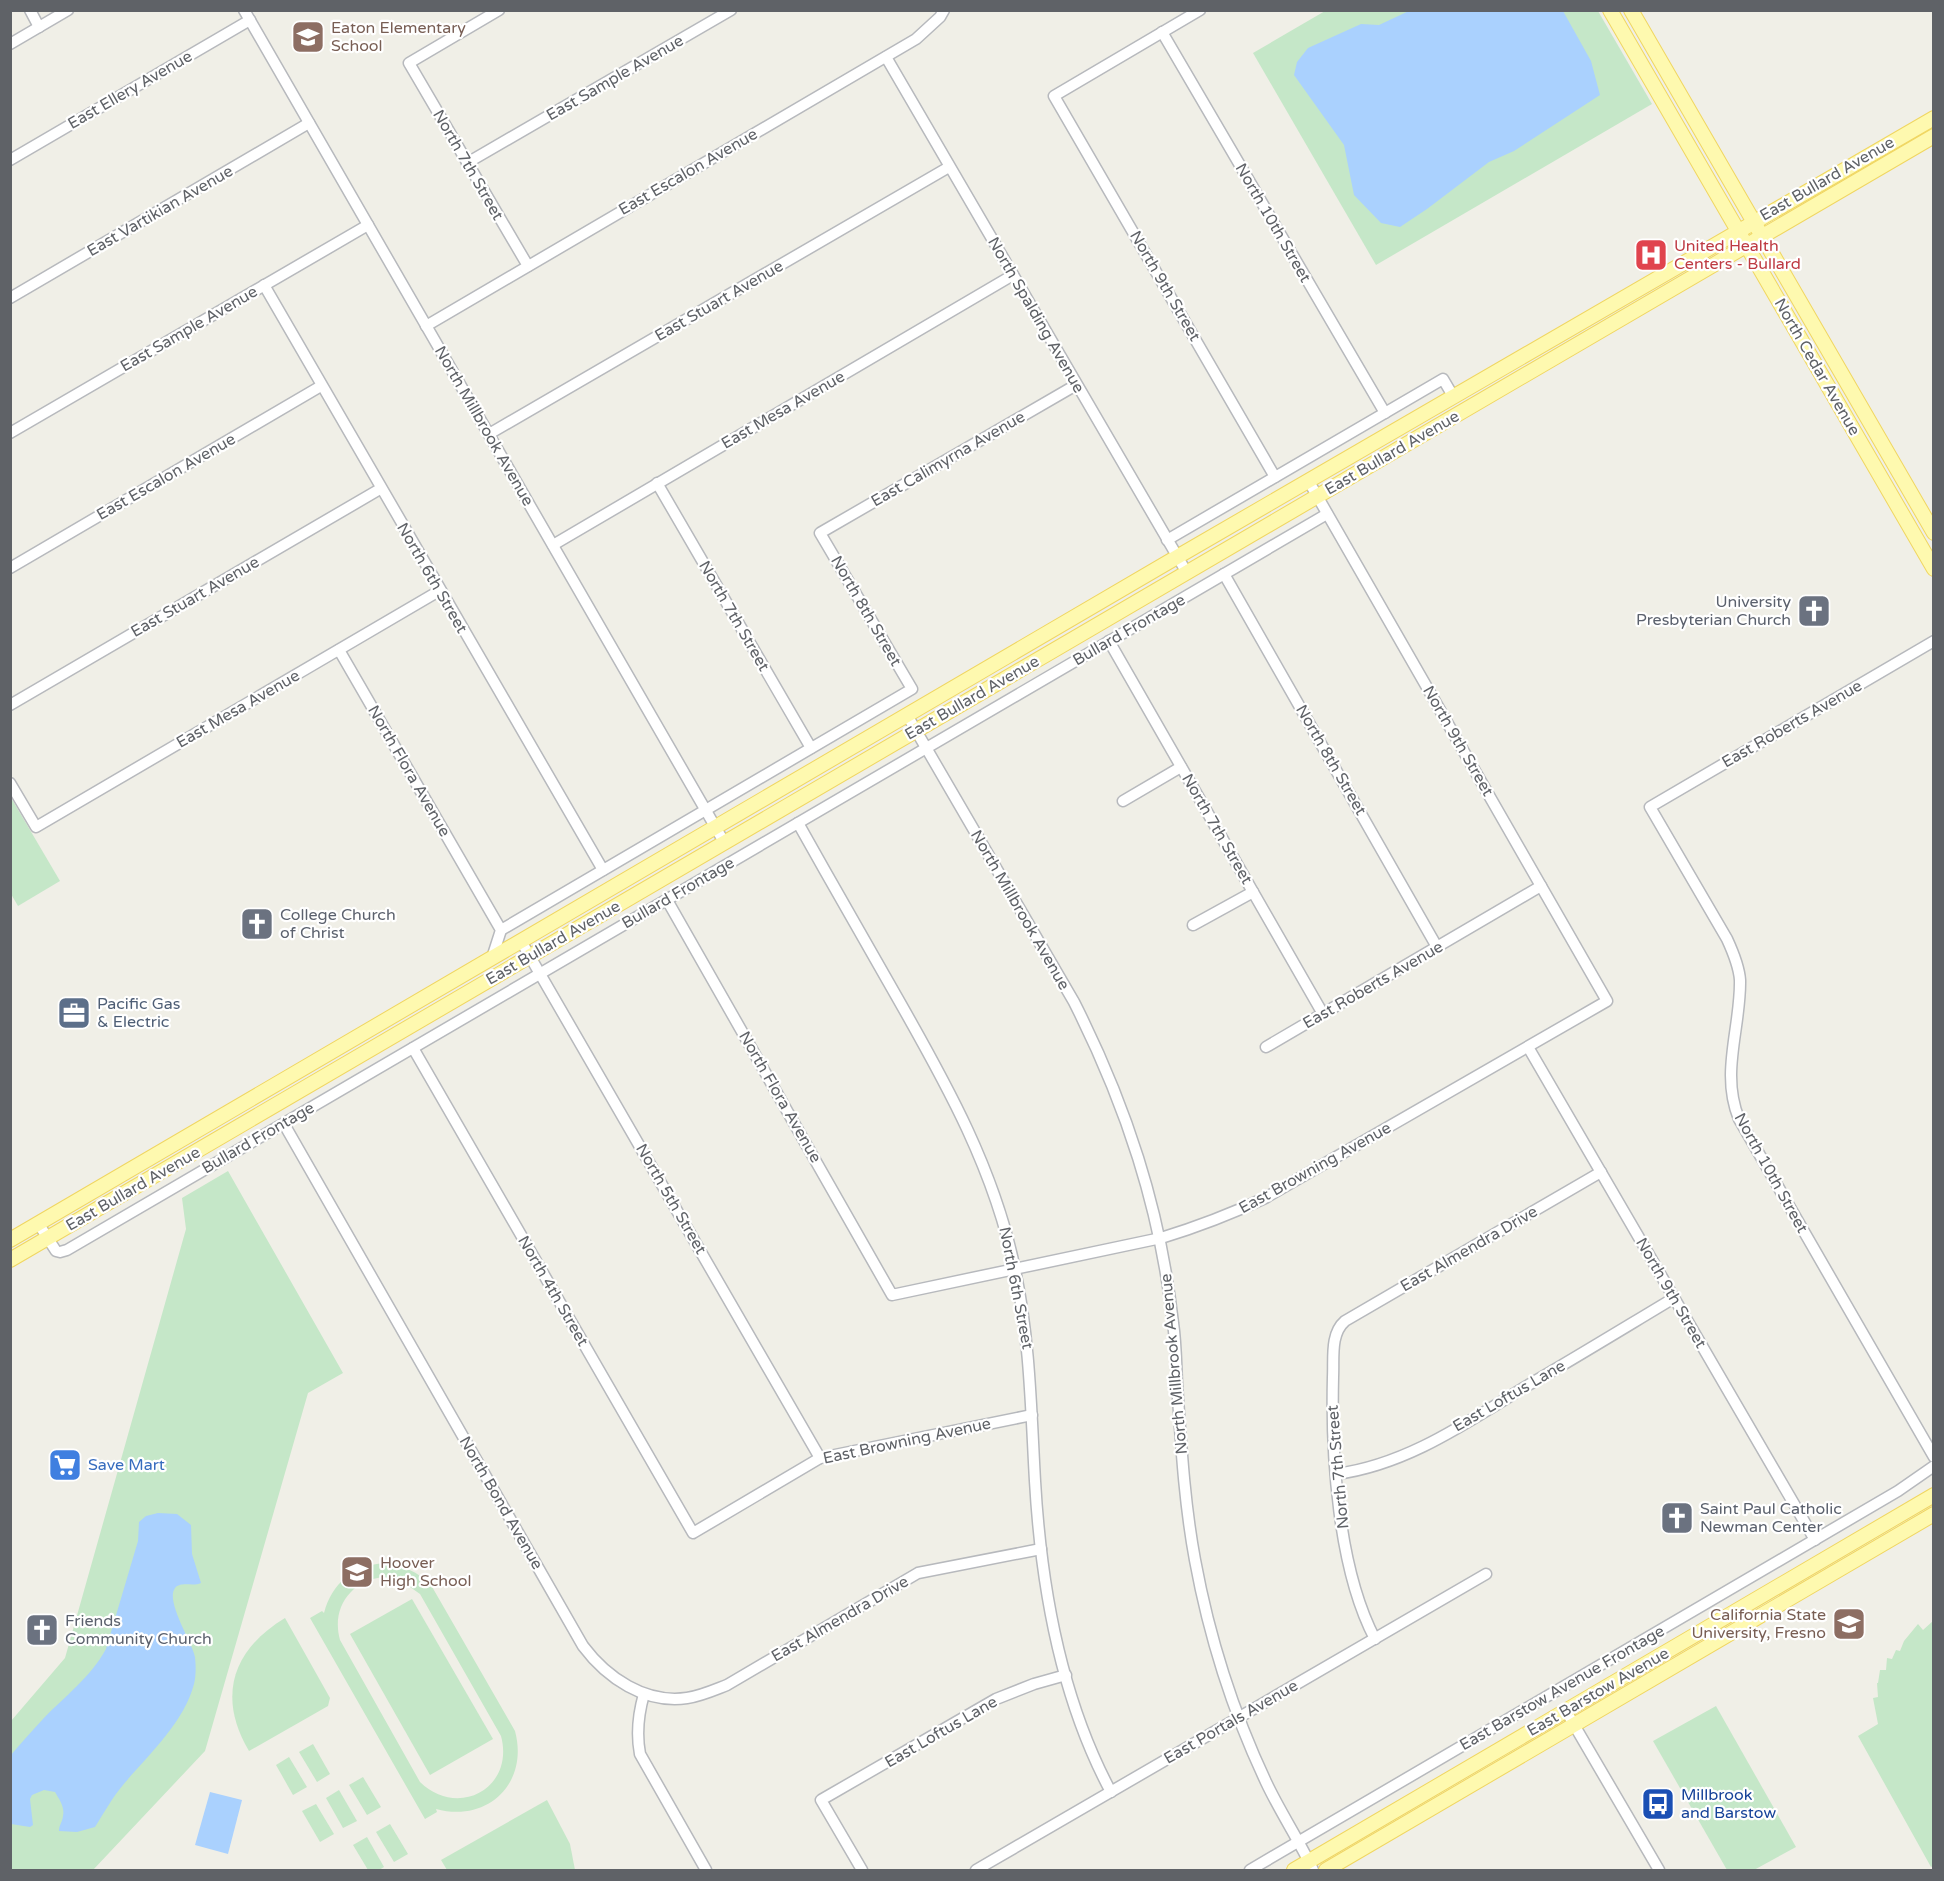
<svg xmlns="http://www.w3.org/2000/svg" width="1944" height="1881" font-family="'Varela Round',sans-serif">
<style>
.green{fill:#c5e7c8;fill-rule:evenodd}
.water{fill:#aad1fe}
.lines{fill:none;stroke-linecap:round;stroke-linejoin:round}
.minor-casing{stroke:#b7b9bd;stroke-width:13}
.major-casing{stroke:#f0d661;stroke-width:16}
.minor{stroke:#fff;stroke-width:10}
.major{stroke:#fef9af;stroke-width:14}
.labels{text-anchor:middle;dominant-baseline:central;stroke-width:4.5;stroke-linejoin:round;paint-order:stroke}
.education-label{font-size:16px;fill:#785e54;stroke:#fff;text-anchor:start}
.street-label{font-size:16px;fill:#5f6267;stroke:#fff}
.health-label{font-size:16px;fill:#be3a42;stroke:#fff;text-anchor:start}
.worship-label{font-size:16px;fill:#5b616d;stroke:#fff;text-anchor:start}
.service-label{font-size:16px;fill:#4e5e75;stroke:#fff;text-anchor:start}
.shop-label{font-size:16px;fill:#366cbe;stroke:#fff;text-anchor:start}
.transit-label{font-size:16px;fill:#164399;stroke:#fff;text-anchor:start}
</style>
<rect width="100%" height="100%" fill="#f0efe7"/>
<g class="green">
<path d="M1325 11H1598L1652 104 1376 265 1253 53Z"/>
<path d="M10 796 60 881 18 906 11 894Z"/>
<path d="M228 1171 343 1373 308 1393 205 1751 93 1870H11V1721L65 1658 186 1229 182 1198Z"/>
<path d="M384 1563C404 1565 417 1572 431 1585L515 1731C529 1783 488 1823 436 1809L437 1812 425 1819 310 1618 322 1611 324 1613C332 1583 353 1566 384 1563ZM384 1577 400 1580 420 1594 501 1736C515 1788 458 1819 420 1782L340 1640C331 1608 351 1580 384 1577Z"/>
<path d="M412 1599 493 1739 430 1775 350 1634Z"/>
<path d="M285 1618 330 1698 328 1706 249 1751C217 1697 232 1650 285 1618Z"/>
<path d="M1933 1621 1934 1865 1931 1867 1858 1736 1878 1724 1873 1698 1878 1697 1877 1683H1878L1880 1670H1886L1887 1658 1892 1659 1896 1650 1900 1651 1904 1641 1918 1624 1923 1630Z"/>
<path d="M1716 1706 1796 1847 1754 1870H1727L1653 1741Z"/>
<path d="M313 1744 330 1774 317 1782 299 1752Z"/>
<path d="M289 1757 307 1787 293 1795 276 1765Z"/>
<path d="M363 1777 381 1807 367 1815 349 1785Z"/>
<path d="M339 1790 357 1821 343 1828 326 1798Z"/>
<path d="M547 1800 570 1844 575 1870H447L441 1860Z"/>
<path d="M316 1804 334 1834 320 1842 302 1811Z"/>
<path d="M390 1824 408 1854 394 1862 376 1832Z"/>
<path d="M367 1837 384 1867 379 1870H368L353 1845Z"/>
</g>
<g class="water">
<path d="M1411 10 1563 11 1591 61 1600 95 1514 151 1489 162 1427 209 1400 227 1381 223 1354 195 1344 145 1294 75 1297 62 1308 48 1361 24 1379 25Z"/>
<path d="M158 1513 177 1514 191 1525 192 1554 201 1583C193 1587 181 1581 175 1588 165 1601 192 1642 195 1657 196 1666 196 1676 194 1684 184 1723 148 1755 123 1785 112 1798 104 1813 95 1827L77 1832 59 1831C59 1825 62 1823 63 1816 65 1807 59 1799 55 1792L44 1790 32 1795 30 1799 33 1825 30 1827 11 1824V1755C21 1743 32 1731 43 1719 65 1696 90 1678 106 1649L138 1541 139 1522 146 1516Z"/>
<path d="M210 1792 242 1800 228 1854 195 1845Z"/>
</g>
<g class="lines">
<g class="minor-casing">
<g id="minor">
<path d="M30 10 39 27"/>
<path d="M244 10 724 842"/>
<path d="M499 10 409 63 528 266"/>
<path d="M1200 10 1054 96 1275 477"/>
<path d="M1162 32 1385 413"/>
<path d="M10 44 68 10"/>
<path d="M886 57 1187 573"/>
<path d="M10 160 250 20"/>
<path d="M467 163 731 10"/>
<path d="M264 285 603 870"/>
<path d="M10 298 309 123"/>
<path d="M426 326 916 39 940 17 944 10"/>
<path d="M10 433 368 225"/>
<path d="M489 434 949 167"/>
<path d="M657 483 811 748"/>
<path d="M1167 540 1443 379 1453 396"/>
<path d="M553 545 1013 275"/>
<path d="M10 568 321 386"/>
<path d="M1224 574 1437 947"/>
<path d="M1109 641 1323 1014"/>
<path d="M1934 641 1650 807 1727 939C1733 952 1739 966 1740 980 1741 1027 1720 1073 1739 1119L1934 1457"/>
<path d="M339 650 501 930 492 958"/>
<path d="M10 705 380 489"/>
<path d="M907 715 1074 1002C1126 1105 1160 1208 1173 1323 1176 1343 1176 1363 1177 1383 1181 1442 1184 1501 1195 1560 1209 1636 1233 1712 1266 1782 1280 1812 1299 1840 1313 1870"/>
<path d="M10 783 36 827 439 591"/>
<path d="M1123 801 1181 767"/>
<path d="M798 823C831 882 865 941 898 999 947 1085 995 1171 1015 1270 1030 1340 1031 1410 1035 1481 1041 1586 1061 1699 1111 1792"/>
<path d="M667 900 892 1295 1161 1238C1197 1227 1231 1214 1265 1198L1607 1001 1308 480"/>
<path d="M1193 925 1253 892"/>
<path d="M501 930 912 689 820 533 1076 385"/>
<path d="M521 941 820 1458"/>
<path d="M1266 1047 1541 886"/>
<path d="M1528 1047 1815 1540"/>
<path d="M413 1048 693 1533 820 1458 1032 1415"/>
<path d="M284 1124 583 1646C607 1678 645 1704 687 1698 701 1696 714 1690 727 1685L918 1573 1041 1549"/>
<path d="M38 1223 56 1251 60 1252 67 1250 1327 514"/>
<path d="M1336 1474C1406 1465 1466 1423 1525 1387 1575 1358 1624 1328 1674 1298"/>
<path d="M1375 1639C1338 1569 1331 1455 1333 1377 1334 1358 1330 1334 1345 1321L1601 1172"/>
<path d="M644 1694C638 1715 636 1733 640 1754L706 1870"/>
<path d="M1566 1711 1659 1870"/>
<path d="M862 1870 821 1800 996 1699 1034 1684 1066 1675"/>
<path d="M976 1870 1486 1574"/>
<path d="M1250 1870 1898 1491 1934 1466"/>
</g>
</g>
<g class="major-casing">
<g id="major">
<path d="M1610 10 1934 569"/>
<path d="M1631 10 1934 533"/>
<path d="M10 1240 1177 557 1934 118"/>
<path d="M10 1260 1934 136"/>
<path d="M1294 1870 1934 1495"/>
<path d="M1326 1870 1934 1514"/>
</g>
</g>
<use href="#minor" class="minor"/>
<use href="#major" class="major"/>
</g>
<defs>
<g id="school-square" transform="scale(1.725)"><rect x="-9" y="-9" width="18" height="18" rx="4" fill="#8d6e63" stroke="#fff"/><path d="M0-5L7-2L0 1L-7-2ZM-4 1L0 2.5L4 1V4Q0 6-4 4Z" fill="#fff"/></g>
<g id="hospital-square" transform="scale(1.725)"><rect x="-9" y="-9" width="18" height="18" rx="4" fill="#e0444e" stroke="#fff"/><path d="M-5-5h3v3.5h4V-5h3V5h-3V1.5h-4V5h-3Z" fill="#fff"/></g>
<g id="church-square" transform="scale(1.725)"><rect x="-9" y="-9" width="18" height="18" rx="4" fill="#6b7280" stroke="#fff"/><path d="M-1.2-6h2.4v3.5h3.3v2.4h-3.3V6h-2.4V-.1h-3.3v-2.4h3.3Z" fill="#fff"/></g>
<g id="office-square" transform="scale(1.725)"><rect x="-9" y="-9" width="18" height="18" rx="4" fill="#5c6f8a" stroke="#fff"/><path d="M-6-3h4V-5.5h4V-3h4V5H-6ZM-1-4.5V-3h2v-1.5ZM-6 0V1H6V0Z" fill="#fff"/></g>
<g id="supermarket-square" transform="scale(1.725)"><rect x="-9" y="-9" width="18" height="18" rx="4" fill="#3f7fe0" stroke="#fff"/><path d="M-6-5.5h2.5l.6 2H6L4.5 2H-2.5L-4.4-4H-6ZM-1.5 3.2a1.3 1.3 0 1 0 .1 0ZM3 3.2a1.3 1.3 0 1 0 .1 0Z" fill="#fff"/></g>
<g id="university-square" transform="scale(1.725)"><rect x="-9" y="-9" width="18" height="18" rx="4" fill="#8d6e63" stroke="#fff"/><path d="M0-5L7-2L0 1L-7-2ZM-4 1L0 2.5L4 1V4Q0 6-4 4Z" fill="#fff"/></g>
<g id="bus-square" transform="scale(1.725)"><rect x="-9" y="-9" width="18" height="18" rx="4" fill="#1a4fb4" stroke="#fff"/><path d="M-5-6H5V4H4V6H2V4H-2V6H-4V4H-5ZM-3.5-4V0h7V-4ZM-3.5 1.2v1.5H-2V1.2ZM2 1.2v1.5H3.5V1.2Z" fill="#fff"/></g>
</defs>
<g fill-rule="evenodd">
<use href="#school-square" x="308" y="37"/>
<use href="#hospital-square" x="1651" y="255"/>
<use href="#church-square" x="1814" y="611"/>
<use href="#church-square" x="257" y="924"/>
<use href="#office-square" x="74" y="1013"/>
<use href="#supermarket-square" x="65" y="1465"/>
<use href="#church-square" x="1677" y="1518"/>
<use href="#school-square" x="357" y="1572"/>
<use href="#university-square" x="1849" y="1624"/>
<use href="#church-square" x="42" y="1630"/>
<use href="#bus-square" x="1658" y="1804"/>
</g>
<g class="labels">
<g class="education-label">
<text x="331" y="28">Eaton Elementary<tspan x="331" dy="18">School</tspan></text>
<text x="380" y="1563">Hoover<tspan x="380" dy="18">High School</tspan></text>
<text x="1826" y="1615" text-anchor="end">California State<tspan x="1826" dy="18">University, Fresno</tspan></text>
</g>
<g class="street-label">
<text transform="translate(615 78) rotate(-30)">East Sample Avenue</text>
<text transform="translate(130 90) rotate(-30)">East Ellery Avenue</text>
<text transform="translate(468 165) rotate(60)">North 7th Street</text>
<text transform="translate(688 172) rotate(-30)">East Escalon Avenue</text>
<text transform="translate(1827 179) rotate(-30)">East Bullard Avenue</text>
<text transform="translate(160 211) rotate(-30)">East Vartikian Avenue</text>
<text transform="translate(1273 223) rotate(60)">North 10th Street</text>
<text transform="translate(1165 286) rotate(60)">North 9th Street</text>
<text transform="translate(719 301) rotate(-30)">East Stuart Avenue</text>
<text transform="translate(1036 315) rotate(60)">North Spalding Avenue</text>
<text transform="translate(189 329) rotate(-30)">East Sample Avenue</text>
<text transform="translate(1817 367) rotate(60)">North Cedar Avenue</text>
<text transform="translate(783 410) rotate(-30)">East Mesa Avenue</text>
<text transform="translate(484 426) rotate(60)">North Millbrook Avenue</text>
<text transform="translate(1392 453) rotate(-30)">East Bullard Avenue</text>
<text transform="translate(948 459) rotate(-30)">East Calimyrna Avenue</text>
<text transform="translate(166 477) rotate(-30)">East Escalon Avenue</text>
<text transform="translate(432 578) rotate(60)">North 6th Street</text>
<text transform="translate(195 597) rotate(-30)">East Stuart Avenue</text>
<text transform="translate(866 611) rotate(60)">North 8th Street</text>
<text transform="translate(734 616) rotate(60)">North 7th Street</text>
<text transform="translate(1129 630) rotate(-30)">Bullard Frontage</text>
<text transform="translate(972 698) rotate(-30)">East Bullard Avenue</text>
<text transform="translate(238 709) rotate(-30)">East Mesa Avenue</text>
<text transform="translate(1792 724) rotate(-30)">East Roberts Avenue</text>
<text transform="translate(1458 741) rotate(60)">North 9th Street</text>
<text transform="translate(1331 760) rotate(60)">North 8th Street</text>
<text transform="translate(409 771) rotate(60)">North Flora Avenue</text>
<text transform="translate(1217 829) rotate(60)">North 7th Street</text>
<text transform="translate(678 893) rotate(-30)">Bullard Frontage</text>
<text transform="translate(1020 910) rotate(60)">North Millbrook Avenue</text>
<text transform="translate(553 943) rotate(-30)">East Bullard Avenue</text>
<text transform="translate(1373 985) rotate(-30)">East Roberts Avenue</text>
<text transform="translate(780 1097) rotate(60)">North Flora Avenue</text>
<text transform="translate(258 1138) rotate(-30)">Bullard Frontage</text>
<text transform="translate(1315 1168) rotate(-29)">East Browning Avenue</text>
<text transform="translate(1771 1173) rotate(61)">North 10th Street</text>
<text transform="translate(133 1189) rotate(-30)">East Bullard Avenue</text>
<text transform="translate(671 1199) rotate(60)">North 5th Street</text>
<text transform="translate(1469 1249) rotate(-30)">East Almendra Drive</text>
<text transform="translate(1016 1288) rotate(79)">North 6th Street</text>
<text transform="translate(553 1291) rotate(60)">North 4th Street</text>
<text transform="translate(1671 1293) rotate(60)">North 9th Street</text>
<text transform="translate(1174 1364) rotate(-95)">North Millbrook Avenue</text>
<text transform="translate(1509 1396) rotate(-30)">East Loftus Lane</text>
<text transform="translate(907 1441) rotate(-12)">East Browning Avenue</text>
<text transform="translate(1338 1467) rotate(-95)">North 7th Street</text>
<text transform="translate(501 1503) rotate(60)">North Bond Avenue</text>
<text transform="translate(840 1619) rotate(-30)">East Almendra Drive</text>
<text transform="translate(1562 1688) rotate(-30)">East Barstow Avenue Frontage</text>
<text transform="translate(1598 1692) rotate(-30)">East Barstow Avenue</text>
<text transform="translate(1231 1722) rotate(-30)">East Portals Avenue</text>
<text transform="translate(941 1732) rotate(-30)">East Loftus Lane</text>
</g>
<g class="health-label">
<text x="1674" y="246">United Health<tspan x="1674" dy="18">Centers - Bullard</tspan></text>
</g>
<g class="worship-label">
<text x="1791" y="602" text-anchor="end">University<tspan x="1791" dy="18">Presbyterian Church</tspan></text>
<text x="280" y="915">College Church<tspan x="280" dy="18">of Christ</tspan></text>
<text x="1700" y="1509">Saint Paul Catholic<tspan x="1700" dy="18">Newman Center</tspan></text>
<text x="65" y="1621">Friends<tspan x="65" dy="18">Community Church</tspan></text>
</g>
<g class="service-label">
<text x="97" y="1004">Pacific Gas<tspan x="97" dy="18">&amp; Electric</tspan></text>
</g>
<g class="shop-label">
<text x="88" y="1465">Save Mart</text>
</g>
<g class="transit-label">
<text x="1681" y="1795">Millbrook<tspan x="1681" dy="18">and Barstow</tspan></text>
</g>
</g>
<rect width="1944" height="1881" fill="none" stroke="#5f6267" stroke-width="24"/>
</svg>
